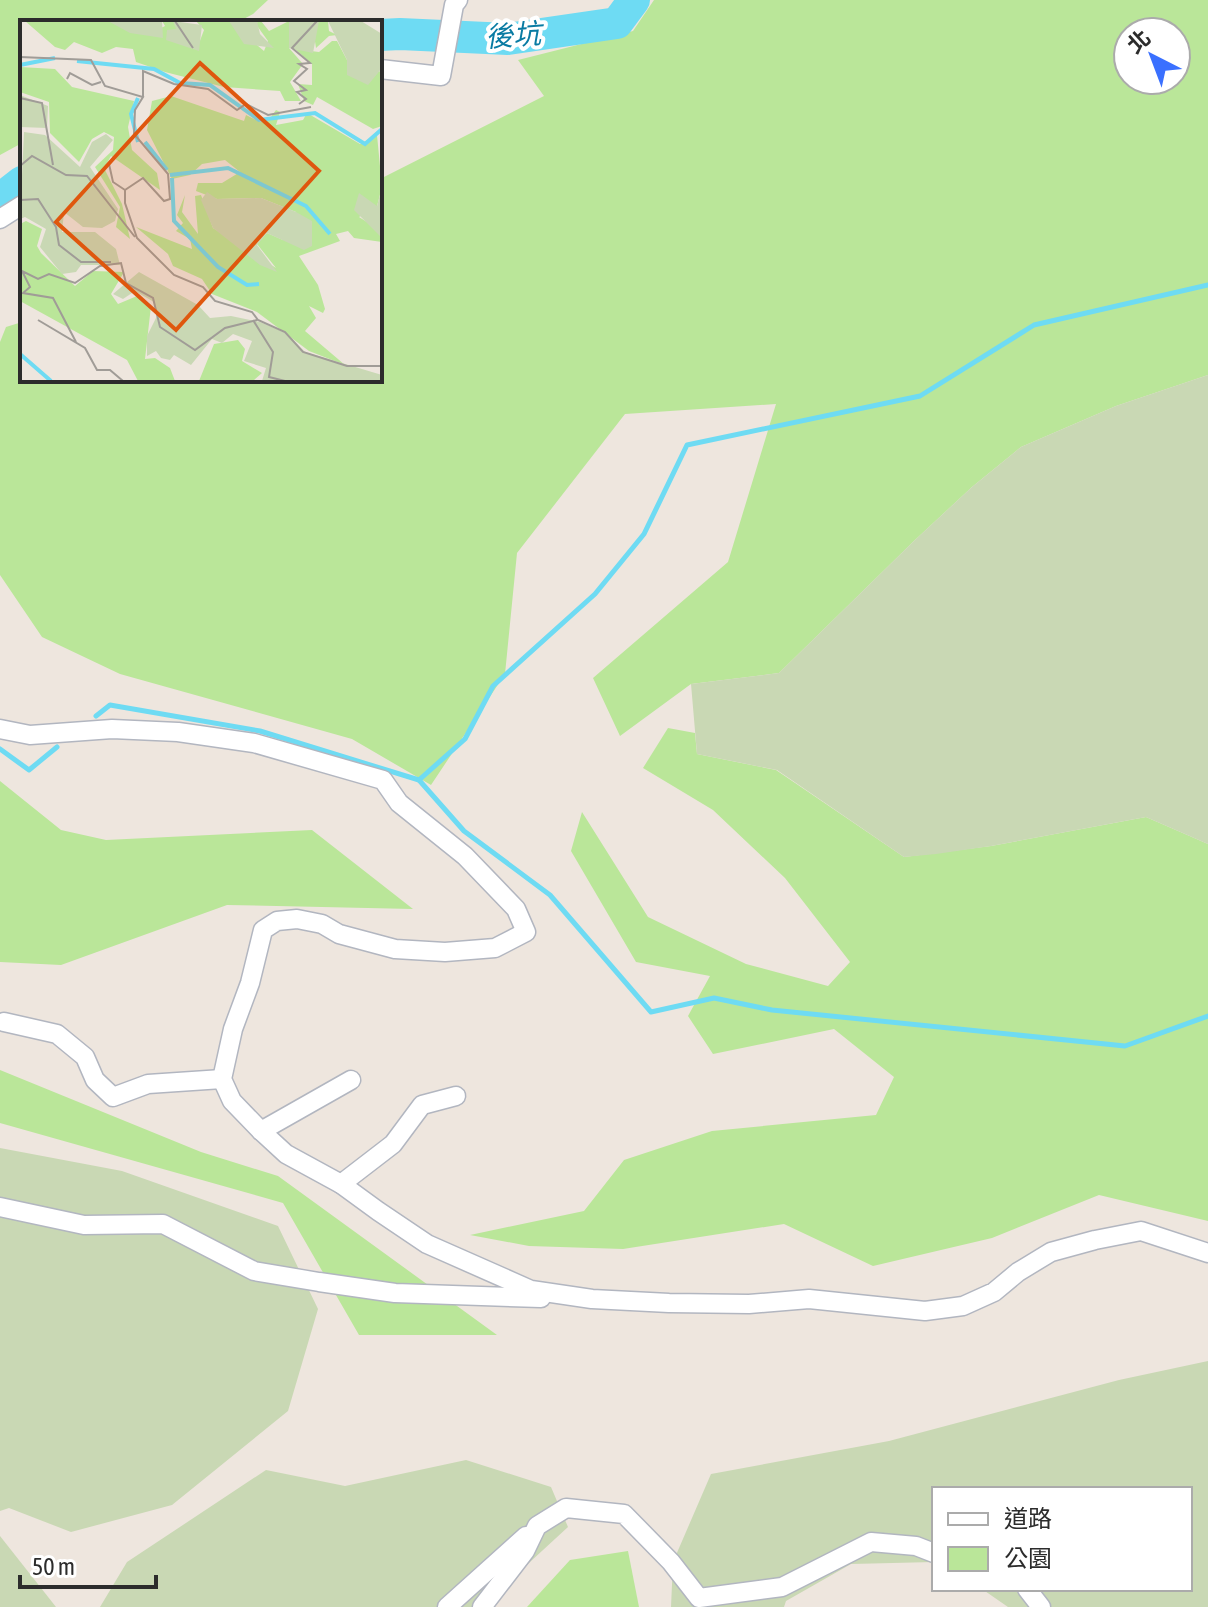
<svg xmlns="http://www.w3.org/2000/svg" width="1208" height="1607" font-family="'Asap Condensed','Noto Sans TC',sans-serif">
<style>
.green{fill:#bae699;fill-rule:evenodd}
.cemetery{fill:#c9d8b4}
.lines{fill:none;stroke-linecap:round;stroke-linejoin:round}
.stream{stroke:#6edbf3;stroke-width:5}
.river{stroke:#6edbf3;stroke-width:32}
.minor-casing{stroke:#b2b6c0;stroke-width:21}
.minor{stroke:#fff;stroke-width:18}
.labels{text-anchor:middle;dominant-baseline:central;stroke-width:8;stroke-linejoin:round;paint-order:stroke}
.water-label{font-size:28px;font-style:italic;fill:#097ba3;stroke:#fff}
.inset-river{fill:none;stroke:#6edbf3;stroke-width:4}
.inset-road{fill:none;stroke:#a09c97;stroke-width:2}
.view{fill:#df570e;fill-opacity:0.15;stroke:#df570e;stroke-width:4}
.inset-edge{fill:none;stroke:#2c2c2c;stroke-width:4}
</style>
<rect width="100%" height="100%" fill="#eee6de"/>
<g class="green">
<path d="M0 0H268L253 14 238 22H22V143L0 155Z"/>
<path d="M654 0H1208V375L1116 406 1021 447 972 487 915 540 779 673 691 684 620 736 593 678 728 562 776 404 625 414 517 553 505 674 431 785 352 739 120 674 42 637 0 575V342L6 327 22 322V380H380V179L544 96 518 60 633 31ZM1128 32H1176V80H1128Z"/>
<path d="M668 728 695 733 697 754 776 770 904 857 991 846 1146 817 1208 844V1221L1099 1195 992 1238 873 1266 784 1224 623 1249 529 1246 470 1235 584 1211 624 1160 712 1131 876 1115 894 1077 834 1029 713 1054 688 1016 710 976 636 962 571 851 582 812 648 917 746 964 828 986 850 962 785 878 713 810 643 768Z"/>
<path d="M0 781 61 830 106 840 312 830 413 909 227 905 61 965 0 962Z"/>
<path d="M0 1070 201 1152 278 1176 497 1335H359L283 1203 0 1123Z"/>
<path d="M628 1551 639 1607H527L570 1560Z"/>
</g>
<g class="cemetery">
<path d="M1208 375V844L1146 817 991 846 936 854 904 857 777 770 697 754 691 684 779 673 915 540 972 487 1021 447 1116 406Z"/>
<path d="M0 1148 122 1171 278 1226 318 1309 288 1411 172 1505 71 1532 9 1508 0 1511Z"/>
<path d="M1208 1361V1607H1008L982 1589H1190V1489H934V1562L851 1564 786 1601 784 1607H671L673 1562 711 1474 889 1441 1119 1380Z"/>
<path d="M466 1460 551 1487 568 1527 481 1607H100L127 1562 266 1470 345 1486Z"/>
<path d="M0 1536 56 1607H0Z"/>
</g>
<g class="lines">
<g class="stream">
<path d="M96 716 110 705 260 731 419 780 465 739 493 686 595 594 644 534 687 445 920 396 1034 325 1208 285"/>
<path d="M0 749 29 770 57 747"/>
<path d="M419 780 464 831 550 895 651 1012 714 998 772 1010 1125 1046 1208 1016"/>
</g>
<g class="river">
<path d="M380 35 400 34 508 39 617 23 634 0"/>
<path d="M0 199 22 182"/>
</g>
<g class="minor-casing">
<g id="minor">
<path d="M380 69 441 76 454 5 458 0"/>
<path d="M0 219 22 205"/>
<path d="M0 729 30 735 112 729 178 732 254 743 383 780 399 803 465 856 516 909 526 932 495 948 445 952 395 949 339 934 322 924 297 919 277 921 263 930 250 983 233 1029 222 1079 232 1101 261 1131 286 1154 341 1184 378 1211 427 1244 531 1290 592 1299 669 1303 749 1304 809 1299 925 1311 963 1306 994 1292 1018 1272 1051 1252 1095 1240 1141 1231 1208 1253"/>
<path d="M4 1022 57 1034 85 1057 95 1080 113 1097 148 1084 222 1079"/>
<path d="M261 1131 351 1080"/>
<path d="M341 1184 393 1144 422 1105 456 1096"/>
<path d="M0 1207 84 1225 163 1224 254 1271 319 1282 395 1293 541 1298"/>
<path d="M1027 1589 1041 1607"/>
<path d="M447 1607 526 1536"/>
<path d="M482 1607 525 1551 537 1526 566 1508 624 1514 671 1562 699 1598 782 1587 871 1542 916 1546 934 1553"/>
</g>
</g>
<use href="#minor" class="minor"/>
</g>
<g class="labels">
<g class="water-label">
<text transform="translate(513 35) rotate(-4)">後坑</text>
</g>
</g>
<g transform="translate(20 20)">
<rect width="362" height="362" fill="#eee6de"/>
<path d="M5 1H88L127 15 145 6 142 1H153L178 26 184 10 176 1H209L244 31 248 21 235 3 241 1 249 11 269 1V28L283 44 270 62 281 81H265L260 71 204 67 145 52 116 42 113 29 96 27 82 33 54 22 45 30 35 27ZM299 1H308L309 11 317 15 309 16 296 28 293 8ZM312 21H317L327 40 359 52 362 48V106L353 109 297 77 293 85 284 81 278 64 292 65V44L275 29 299 32ZM0 47 35 49 52 67 114 81 108 107 112 130 137 153 140 170 91 136 84 148 102 184 110 219 96 207 100 187 75 147 93 130 94 117 84 112 72 119 59 142 30 113 29 82 0 72ZM151 76 224 101 226 95 240 102 249 100 256 90 260 92 256 105 283 100 287 93 340 124 357 115 362 167 357 186 339 197 358 209 362 222 334 218 328 211 316 214 320 221 279 236 298 265 305 289 303 293 289 286 296 298 285 311 325 345 289 331 237 292 192 274 182 259 153 246 148 234 116 207 172 229 170 219 156 211 163 203 157 195 165 175 162 192 178 214 175 176 181 175 193 208 256 248 237 224 247 213 263 220 276 192 241 178 197 179 176 171 178 163H202L220 152 205 140 182 144 170 155 152 159 127 110 132 81ZM6 201 22 209 17 226 21 233 55 266 73 251 104 252 91 274 98 284 117 276 131 286 125 339 135 338 150 348 155 361H118L107 340 0 281V204ZM218 320 225 329 222 341 242 353 233 361H179L194 324Z" fill="#bae699"/>
<path d="M88 1H142L143 18 110 13ZM153 1 182 5 179 31 146 20 147 10 156 9ZM209 1H237L240 14 254 28 224 24ZM269 1H299L293 33 269 28ZM308 1H341L362 14V48L348 65 327 55V40ZM0 75 28 86 27 108 0 107ZM4 112 25 115 60 147 72 122 86 114 93 120 70 147 98 189 95 201 82 208 63 207 44 192 42 212H75L96 229 100 245H61L56 252 42 254 20 227 26 209 5 197 0 199ZM362 167V218L334 190 339 173 357 186ZM187 172 197 179 241 178 276 192 292 201V226L284 230 247 213 237 225 257 252 240 245 193 208 181 180ZM119 252 178 285 190 298 211 296 240 302 266 313 285 332 362 355V361H242L246 348 224 341 232 321 213 314 202 323 192 319 171 345 154 335 150 340 141 338 136 331 127 336V316L137 296 134 282 115 271 103 279 93 274Z" fill="#c9d8b4"/>
<path class="inset-river" d="M57 41 134 49 160 63 190 65 239 100 295 93 345 124 362 109M0 45 35 38M118 122 111 94 118 78M125 122 147 150M150 155 208 148 286 186 310 214M152 158 154 201 198 247 227 265 239 264M0 334 31 361"/>
<path class="inset-road" d="M155 1 173 28M0 37 71 40 85 66 123 77 115 90 114 114 148 154 150 179 144 181 123 158 105 170V183L117 218 154 255 183 267 195 281 232 292 238 300 265 312 283 332 327 346H362M47 59 50 53 72 65 81 62M123 77V51L154 64 188 69 217 90 226 84 248 95 291 87M0 78 22 83 33 145M279 84 286 79 277 72 286 70 274 61 287 49 279 44 290 43 272 28 297 1M89 144 93 162 105 170M0 146 12 136 46 155 67 156 115 217M0 180 18 179 36 207 39 225 61 242H91M18 300 65 328 77 350H90L103 361M233 300 253 332 249 357 265 361M56 322 33 278 3 273 10 267 2 251 18 259 29 254 55 263 80 246 101 243 106 263 133 278 140 307 175 330 205 308 237 300"/>
<path class="view" d="M180 43 299 151 156 310 36 202Z"/>
<rect width="362" height="362" class="inset-edge"/>
</g>
<rect x="932" y="1487" width="260" height="104" fill="#ffffff" stroke="#ababab" stroke-width="2"/>
<rect x="948" y="1513" width="40" height="12" fill="#ffffff" stroke="#ababab" stroke-width="2"/>
<text x="1004" y="1527" font-size="24" fill="#2c2c2c">道路</text>
<rect x="948" y="1547" width="40" height="24" fill="#bae699" stroke="#ababab" stroke-width="2"/>
<text x="1004" y="1567" font-size="24" fill="#2c2c2c">公園</text>
<g transform="translate(1152 56) rotate(318)"><circle r="38" fill="#ffffff" stroke="#ababab" stroke-width="2"/>
<path d="M0-6L14 30L0 20L-14 30Z" fill="#3a70ff"/>
<text y="-12" font-size="22" font-weight="bold" text-anchor="middle" fill="#2c2c2c">北</text>
</g>
<path d="M20 1575v12h136v-12" fill="none" stroke="#2c2c2c" stroke-width="4"/>
<text x="32" y="1575" font-size="24" fill="#2c2c2c" stroke="#ffffff" stroke-width="6" paint-order="stroke">50 m</text>
</svg>
